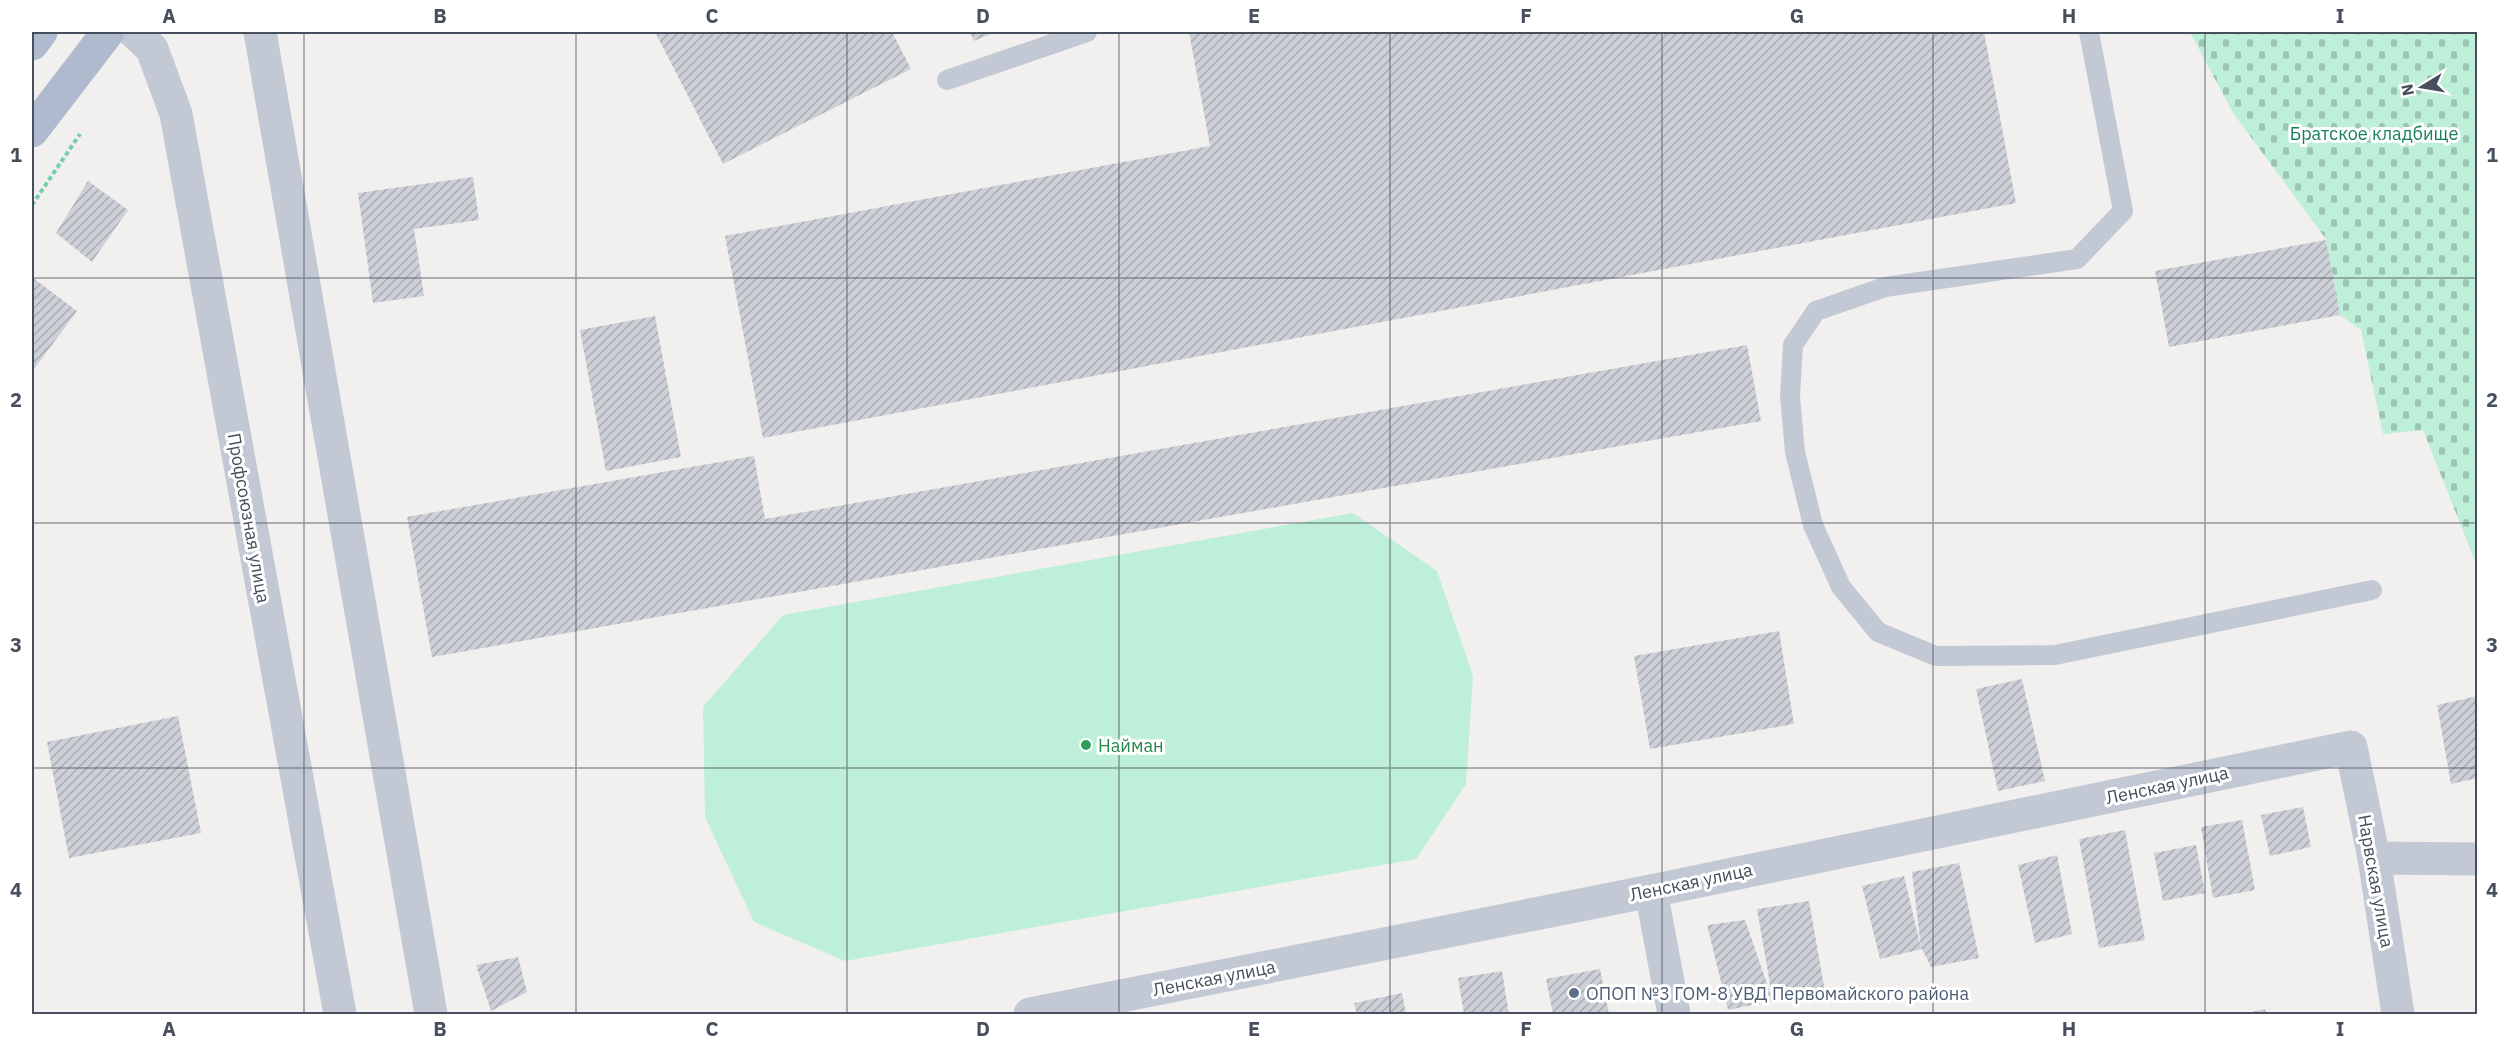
<svg xmlns="http://www.w3.org/2000/svg" width="2509" height="1046" font-family="'IBM Plex Sans',sans-serif">
<style>
.cemetery{fill:url(#cemetery-stones)}
.garden{fill:#beefd9}
.building{fill:url(#building-hatch)}
.lines{fill:none;stroke-linecap:round;stroke-linejoin:round}
.path{stroke:#76cdb0;stroke-width:4;stroke-dasharray:4.5 3;stroke-linecap:butt}
.service{stroke:#c3c9d4;stroke-width:20}
.minor{stroke:#c3c9d4;stroke-width:33}
.tertiary{stroke:#c3c9d4;stroke-width:33}
.primary{stroke:#afbace;stroke-width:33}
.grid{fill:none;stroke:#474f5d;stroke-width:1.5;stroke-opacity:0.55}
.leisure-dot{fill:#2e9e5b;stroke:#fff;stroke-width:2}
.service-dot{fill:#5c6f8a;stroke:#fff;stroke-width:2}
.labels{text-anchor:middle;dominant-baseline:central;stroke-width:6;stroke-linejoin:round;paint-order:stroke}
.park-label{font-size:18px;fill:#177f5c;stroke:#fff}
.street-label{font-size:18px;fill:#474f5d;stroke:#fff}
.leisure-label{font-size:18px;fill:#27864d;stroke:#fff;text-anchor:start}
.service-label{font-size:18px;fill:#4e5e75;stroke:#fff;text-anchor:start}
.neatline{fill:none;stroke:#474f5d;stroke-width:2}
.grid-label{font-size:20px;text-anchor:middle;font-weight:bold;fill:#474f5d}
</style>
<defs>
<pattern id="cemetery-stones" width="16" height="16" patternUnits="userSpaceOnUse" patternTransform="scale(1.5)"><rect width="16" height="16" fill="#beefd9"/><path d="M2 7V4a2 2 0 0 1 4 0v3zM10 15v-3a2 2 0 0 1 4 0v3z" fill="#9cc4b3"/></pattern>
<pattern id="building-hatch" width="6" height="6" patternUnits="userSpaceOnUse" patternTransform="scale(1.5)"><rect width="6" height="6" fill="#ced0d7"/><path d="M-1 1l2-2M0 6l6-6M5 7l2-2" fill="none" stroke="#a9abb2"/></pattern>
</defs>
<rect width="100%" height="100%" fill="#f2f0ef"/>
<path class="cemetery" d="M2190 32H2477V566L2423 430 2383 434 2361 330 2340 315 2326 239 2233 113Z"/>
<path class="garden" d="M1353 513 1437 571 1473 676 1466 784 1416 859 845 961 754 922 705 817 703 707 783 615Z"/>
<g class="building">
<path d="M655 32H892L911 69 723 164Z"/>
<path d="M970 32H995L974 41Z"/>
<path d="M1189 32H1984L2016 203 763 438 725 236 1210 146Z"/>
<path d="M473 177 479 220 414 229 424 296 373 303 358 193Z"/>
<path d="M88 181 128 210 92 262 56 233Z"/>
<path d="M2326 240 2340 315 2169 347 2155 271Z"/>
<path d="M32 277 77 311 32 372Z"/>
<path d="M655 316 681 457 606 471 580 330Z"/>
<path d="M1747 345 1761 421 432 657 407 517 754 456 765 519Z"/>
<path d="M1779 631 1794 724 1650 749 1634 656Z"/>
<path d="M2022 679 2045 781 1998 791 1976 689Z"/>
<path d="M2478 696V778L2451 784 2437 705Z"/>
<path d="M178 716 201 833 69 858 47 742Z"/>
<path d="M2303 807 2311 847 2270 856 2261 815Z"/>
<path d="M2242 820 2255 890 2213 898 2201 827Z"/>
<path d="M2125 830 2145 940 2099 948 2079 839Z"/>
<path d="M2196 845 2205 893 2163 901 2154 853Z"/>
<path d="M2057 855 2072 934 2035 943 2018 865Z"/>
<path d="M1959 863 1979 958 1931 967 1922 949 1880 959 1862 886 1904 876 1921 948 1912 872Z"/>
<path d="M1809 901 1825 992 1773 1001 1757 909Z"/>
<path d="M1745 920 1773 1001 1728 1010 1707 925Z"/>
<path d="M518 957 527 992 491 1011 476 965Z"/>
<path d="M1600 969 1609 1014H1553L1546 979Z"/>
<path d="M1502 971 1509 1014H1464L1458 978Z"/>
<path d="M1402 993 1406 1014H1357L1354 1003Z"/>
<path d="M2265 1009 2266 1014H2242Z"/>
</g>
<g class="lines">
<path class="path" d="M32 205 80 134"/>
<g class="service">
<path d="M2089 32 2123 211 2077 259 1885 287 1816 311 1793 345 1790 395 1795 452 1813 525 1841 587 1878 632 1936 656 2055 655 2372 590"/>
<path d="M947 80 1087 32"/>
</g>
<g class="minor">
<path d="M2374 858 2478 859"/>
<path d="M1651 891 1674 1014"/>
<path d="M1030 1014 1651 891 2351 747 2374 858 2398 1014"/>
</g>
<g class="tertiary">
<path d="M134 32 152 49 176 114 340 1014"/>
<path d="M260 32 431 1014"/>
</g>
<g class="primary">
<path d="M32 44 41 32"/>
<path d="M32 131 108 32"/>
</g>
</g>
<path class="grid" d="M304 32V1014M576 32V1014M847 32V1014M1119 32V1014M1390 32V1014M1662 32V1014M1933 32V1014M2205 32V1014M32 278H2478M32 523H2478M32 768H2478"/>
<circle class="leisure-dot" cx="1086" cy="745" r="6"/>
<circle class="service-dot" cx="1574" cy="993" r="6"/>
<g class="labels">
<g class="park-label">
<text x="2374" y="133">Братское кладбище</text>
</g>
<g class="street-label">
<text transform="translate(249 518) rotate(80)">Профсоюзная улица</text>
<text transform="translate(2167 785) rotate(-12)">Ленская улица</text>
<text transform="translate(2376 881) rotate(80)">Нарвская улица</text>
<text transform="translate(1691 882) rotate(-12)">Ленская улица</text>
<text transform="translate(1214 978) rotate(-11)">Ленская улица</text>
</g>
<g class="leisure-label">
<text x="1098" y="745">Найман</text>
</g>
<g class="service-label">
<text x="1586" y="993">ОПОП №3 ГОМ-8 УВД Первомайского района</text>
</g>
</g>
<rect width="2509" height="1046" fill="none" stroke="#ffffff" stroke-width="66"/>
<g transform="translate(2422 87) rotate(259)" stroke="#ffffff" stroke-width="4.5" paint-order="stroke">
<path d="M0-4.5L10 22L0 15L-10 22Z" fill="#474f5d"/>
<text y="-9" font-size="16" font-weight="bold" text-anchor="middle" fill="#474f5d">N</text>
</g>
<rect x="33" y="33" width="2443" height="980" class="neatline"/>
<g class="grid-label">
<text x="169" y="23">A</text>
<text x="440" y="23">B</text>
<text x="712" y="23">C</text>
<text x="983" y="23">D</text>
<text x="1254" y="23">E</text>
<text x="1526" y="23">F</text>
<text x="1797" y="23">G</text>
<text x="2069" y="23">H</text>
<text x="2340" y="23">I</text>
<text x="16" y="162">1</text>
<text x="2492" y="162">1</text>
<text x="16" y="407">2</text>
<text x="2492" y="407">2</text>
<text x="16" y="652">3</text>
<text x="2492" y="652">3</text>
<text x="16" y="897">4</text>
<text x="2492" y="897">4</text>
<text x="169" y="1036">A</text>
<text x="440" y="1036">B</text>
<text x="712" y="1036">C</text>
<text x="983" y="1036">D</text>
<text x="1254" y="1036">E</text>
<text x="1526" y="1036">F</text>
<text x="1797" y="1036">G</text>
<text x="2069" y="1036">H</text>
<text x="2340" y="1036">I</text>
</g>
</svg>
